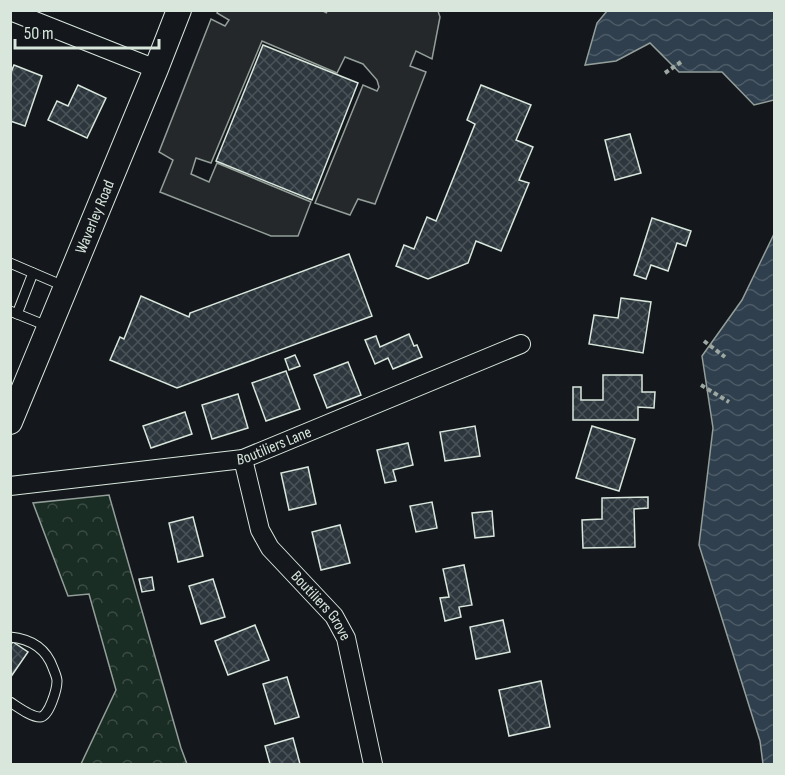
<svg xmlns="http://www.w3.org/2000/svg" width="785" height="775" font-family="'Sofia Sans Condensed',sans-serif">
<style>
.forest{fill:url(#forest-crowns);stroke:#939e99;stroke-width:1.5}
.parking{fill:#24282b;stroke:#939e99;stroke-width:1.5}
.water{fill:url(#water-waves);stroke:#939e99;stroke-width:1.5}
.building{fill:url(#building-cross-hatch);stroke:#d8e6dc;stroke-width:1.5}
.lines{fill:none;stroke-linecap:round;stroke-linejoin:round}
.service-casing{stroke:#d8e6dc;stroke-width:11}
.minor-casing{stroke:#d8e6dc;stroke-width:20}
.secondary-casing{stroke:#d8e6dc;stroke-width:26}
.path{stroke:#9da8a2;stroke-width:4;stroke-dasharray:4.5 3;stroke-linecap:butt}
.service{stroke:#14181c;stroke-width:9}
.minor{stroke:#14181c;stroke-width:18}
.secondary{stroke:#14181c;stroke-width:24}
.labels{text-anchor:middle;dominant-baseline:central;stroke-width:4.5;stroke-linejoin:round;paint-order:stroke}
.street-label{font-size:16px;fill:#d8e6dc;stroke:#14181c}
</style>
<defs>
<pattern id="forest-crowns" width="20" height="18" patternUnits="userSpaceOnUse" patternTransform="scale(1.5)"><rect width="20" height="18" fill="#1a2d24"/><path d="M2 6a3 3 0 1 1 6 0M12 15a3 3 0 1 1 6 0" fill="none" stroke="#3b4b43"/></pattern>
<pattern id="water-waves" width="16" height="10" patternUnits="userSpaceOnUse" patternTransform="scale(1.5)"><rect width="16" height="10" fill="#2f3f4d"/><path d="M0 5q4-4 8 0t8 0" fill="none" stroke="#4c5b66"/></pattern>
<pattern id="building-cross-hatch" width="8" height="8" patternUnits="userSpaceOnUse" patternTransform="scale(1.5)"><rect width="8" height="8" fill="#2c363c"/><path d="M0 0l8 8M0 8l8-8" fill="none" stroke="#4a5358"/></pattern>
</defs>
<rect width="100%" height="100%" fill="#14181c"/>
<path class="forest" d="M109 495 181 748 187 764H81L116 690 89 594 68 596 33 503Z"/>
<path class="parking" d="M321 10 327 13 325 11H438L440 17 432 59 416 51 410 66 426 72 375 204 358 199 350 215 315 203 363 85 377 91 379 87 377 80 363 64 345 57 337 73 262 41 211 163 196 158 191 174 209 182 217 163 311 202 298 236H271L160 192 173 160 159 152 211 19 225 26 229 20 217 13 218 11Z"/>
<g class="water">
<path d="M607 11H774V100L754 105 722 72H679L650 43 616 61 585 65 597 23Z"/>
<path d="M774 234V764H763L760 741 699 545 713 428 702 356 742 300Z"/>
</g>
<g class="building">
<path d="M263 45 358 83 312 200 216 161Z"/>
<path d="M14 65 42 76 25 126 10 121V75Z"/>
<path d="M78 85 106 98 87 138 48 120 57 101 68 106Z"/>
<path d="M481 85 531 105 516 140 533 147 519 180 529 183 501 251 476 241 468 263 428 279 396 266 404 245 414 249 427 217 436 221 475 124 467 120Z"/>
<path d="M630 134 641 173 615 180 605 140Z"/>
<path d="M652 218 691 231 686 246 677 243 668 271 651 265 646 279 634 275Z"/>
<path d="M349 254 372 316 177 388 110 360 120 337 124 339 141 296 189 317 190 313Z"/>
<path d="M621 298 651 302 643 353 589 344 594 315 618 318Z"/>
<path d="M409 334 414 346 417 345 422 357 393 369 388 358 375 364 365 340 376 336 380 347Z"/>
<path d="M295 355 300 366 289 370 285 359Z"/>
<path d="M348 362 361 395 327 408 314 375Z"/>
<path d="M286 371 300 409 266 421 252 383Z"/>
<path d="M603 375H642V392H655L654 408 638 407V420H573V387H581V400H603Z"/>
<path d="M238 394 248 428 212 439 202 405Z"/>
<path d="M185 412 192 434 151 448 143 426Z"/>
<path d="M475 426 480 456 445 461 440 432Z"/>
<path d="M592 426 635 439 619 491 576 478Z"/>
<path d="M408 443 413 465 393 470 396 481 385 483 377 450Z"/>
<path d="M308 467 316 504 289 510 281 473Z"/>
<path d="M648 497V508L634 509 635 547 583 548 582 520 602 519V498Z"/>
<path d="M432 502 437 528 416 532 410 506Z"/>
<path d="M492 511 494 536 475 538 472 513Z"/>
<path d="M193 517 203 556 178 562 169 523Z"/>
<path d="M340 525 350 563 321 570 312 532Z"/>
<path d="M464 565 472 605 459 607 461 617 445 621 440 598 449 597 443 569Z"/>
<path d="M152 577 154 590 142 592 139 579Z"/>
<path d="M213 579 225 617 201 624 189 586Z"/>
<path d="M503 620 510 652 476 659 470 627Z"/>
<path d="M255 625 269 660 228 675 215 641Z"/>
<path d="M13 642 28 652 10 678V645Z"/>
<path d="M287 677 299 717 275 724 263 684Z"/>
<path d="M541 681 550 727 509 736 499 690Z"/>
<path d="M293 738 300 764H270L265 746Z"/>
</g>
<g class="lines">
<g class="service-casing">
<g id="service">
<path d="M10 263 66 287"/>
<path d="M10 311 47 326"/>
<path d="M17 314 33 273"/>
<path d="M10 637C31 639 46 648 53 668 54 671 57 677 57 681 57 689 49 717 40 717 31 717 18 707 10 702"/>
</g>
</g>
<g class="minor-casing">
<g id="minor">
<path d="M10 11 156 69"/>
<path id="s1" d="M243 459 260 530 270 548 334 616 346 638 373 764"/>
<path id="s2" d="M10 486 243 459 521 344"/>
</g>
</g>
<g class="secondary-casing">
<g id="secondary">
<path id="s3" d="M10 422 156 69 179 10"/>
</g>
</g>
<g class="path">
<path d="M665 73 681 62"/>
<path d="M704 341 725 357"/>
<path d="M701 385 729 402"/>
</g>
<use href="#service" class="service"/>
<use href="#minor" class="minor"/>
<use href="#secondary" class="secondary"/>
</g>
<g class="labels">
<g class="street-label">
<text stroke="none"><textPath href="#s3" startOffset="222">Waverley Road</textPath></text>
<text stroke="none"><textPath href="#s2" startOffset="268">Boutiliers Lane</textPath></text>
<text stroke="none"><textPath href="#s1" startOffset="171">Boutiliers Grove</textPath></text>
</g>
</g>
<rect width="785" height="775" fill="none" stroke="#d8e6dc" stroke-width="24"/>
<path d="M15 39v9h144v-9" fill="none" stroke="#d8e6dc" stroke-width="3"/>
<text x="24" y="39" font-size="18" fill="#d8e6dc" stroke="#14181c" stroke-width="4.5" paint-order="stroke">50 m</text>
</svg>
